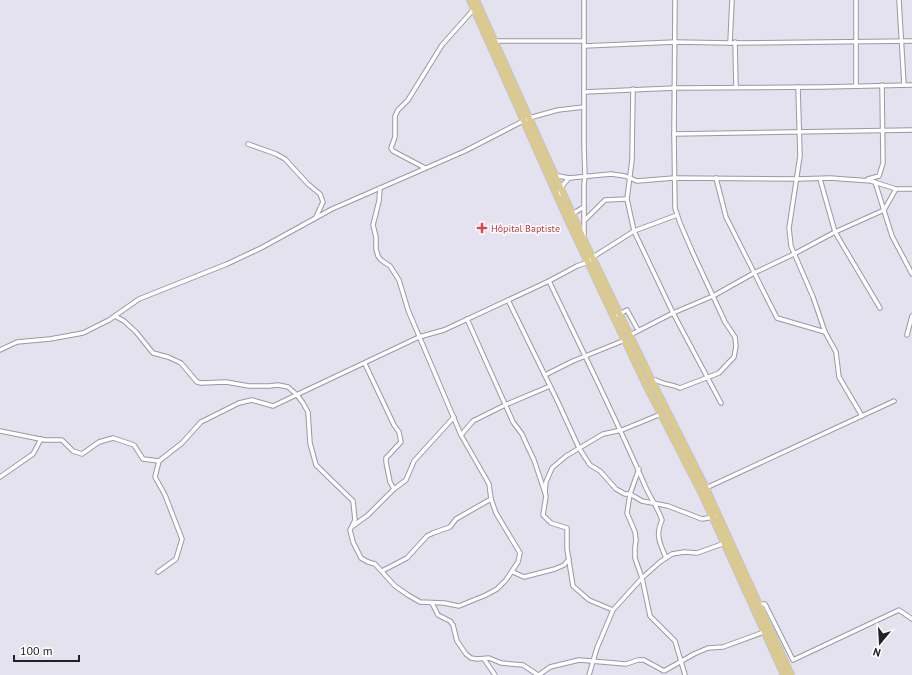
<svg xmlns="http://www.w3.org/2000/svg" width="912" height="675" font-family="'PT Sans',sans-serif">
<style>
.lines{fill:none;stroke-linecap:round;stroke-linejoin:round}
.minor-casing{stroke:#9a98a5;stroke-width:5.5}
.primary-casing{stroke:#c6c5c7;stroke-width:8}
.minor{stroke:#fff;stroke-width:3.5}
.primary{stroke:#dcca8c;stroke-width:5.5}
.health-dot{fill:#e0444e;stroke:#fff;stroke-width:1.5}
.labels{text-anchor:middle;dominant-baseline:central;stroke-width:3;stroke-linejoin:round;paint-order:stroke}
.health-label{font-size:10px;fill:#be3a42;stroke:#fff;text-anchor:start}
</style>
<rect width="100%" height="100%" fill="#e5e2ef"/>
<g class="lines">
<g class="minor-casing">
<g id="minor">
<path d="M584 0V145L585 177 584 184V239"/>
<path d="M856 0V86"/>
<path d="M899 0 904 85"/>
<path d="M495 41H584"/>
<path d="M735 42 736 87"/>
<path d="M730 43 732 0"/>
<path d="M584 46 675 42 730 43 912 41"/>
<path d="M798 87 800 156 789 228 791 246 813 297 825 332 836 352 839 377 862 416"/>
<path d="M633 89 632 160 627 199 634 231 673 313 721 403"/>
<path d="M584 92 675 88 822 87 912 85"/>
<path d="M674 134 912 130"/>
<path d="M248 144 276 154 285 159 308 184 320 194 323 202 316 217"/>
<path d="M425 168 393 151 391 148 395 137V116L398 110 408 100 442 45 474 9"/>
<path d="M555 177 559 176 569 178 611 174 625 176 637 181 674 178 797 179 830 178 871 181 896 189H912"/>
<path d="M716 178 726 217 777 318 825 332"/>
<path d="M820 179 835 232 880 308"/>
<path d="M868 179 879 176 883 163 882 85"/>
<path d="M875 182 892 236 912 274"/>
<path d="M558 197 563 185 569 178"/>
<path d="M572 214 584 207"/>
<path d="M585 220 605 200 627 199"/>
<path d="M549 281C582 350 616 418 646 488 651 499 658 508 662 520 655 536 660 543 666 558"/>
<path d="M508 300 557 400 579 448 590 465 600 471 616 489 625 494H630L642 501 668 506 702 519 714 517"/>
<path d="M618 315 627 310 638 330"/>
<path d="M115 316 124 321 136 332 153 353 168 357 181 363 197 382 201 383 226 382 249 386H269L278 385 288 387 297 395 303 403 308 412 310 443 316 465 353 501 355 520 350 530 353 542 361 558 368 562 375 564 395 586 408 595 420 602 444 603 459 606 486 595 497 589 506 580 518 562 520 553 496 513 491 499 489 484 461 435 408 310 399 280 390 266 381 260 378 256 376 249V237L373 225 379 201 380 188"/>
<path d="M467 319 513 422 522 434 525 441 534 460 546 496 543 515 551 523 567 528V549L573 586 589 600 613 610"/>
<path d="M630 335 673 313 713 296 754 273 794 254 835 232 884 210 896 189"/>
<path d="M907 335 912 316"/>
<path d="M0 350 17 342 50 339 83 333 109 320 139 299 227 264 261 248 332 209 465 151 529 118 558 110 584 107"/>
<path d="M545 375 573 361 625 340"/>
<path d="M652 381 656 380C664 385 672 384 680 388L719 373 734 357 736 346 735 337 725 322 692 251 680 223 675 208 674 134 675 0"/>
<path d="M0 431 45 440H62L73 451 82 454 99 442 113 438 134 445 143 459 159 461 182 443 201 422 239 403 252 400 273 406 419 337 444 330 549 281 577 266 588 262 593 257 634 231 677 215"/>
<path d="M461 435 473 421 505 405 550 386"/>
<path d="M639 469 630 494 627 513 635 532 636 540 635 547V558L642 578 650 616 675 641 685 675"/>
<path d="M0 477 33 454 41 439"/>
<path d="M706 488 894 401"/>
<path d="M394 489 406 480 414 461 454 417"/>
<path d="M545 493 546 482 552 468 566 456 603 434 622 430 661 414"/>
<path d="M353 526 368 515 394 489 390 482 386 462V458L401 442 399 432 394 425 365 364"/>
<path d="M382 571 407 558 427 536 433 533 450 527 456 519 491 499"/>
<path d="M158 572 176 559 182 539 165 495 155 477 159 461"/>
<path d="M513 572 524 577 555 569 564 565 569 559"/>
<path d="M432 603 438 615 450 621 453 625 457 641 466 654 471 658 477 659 489 658 501 663 523 665 538 675"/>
<path d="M758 604H765L793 660 899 610 912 619"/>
<path d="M484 659 495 675"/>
<path d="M539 675 550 667 579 660 626 664 638 660H644L664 671 694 654 708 648 723 647 764 632"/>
<path d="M589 675 597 648 613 610 642 578 660 562 672 554 684 552 697 553 725 543"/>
</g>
</g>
<g class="primary-casing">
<g id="primary">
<path d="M470 0 567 218 646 385 702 494 784 675"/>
<path d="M476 0 584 240 652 381 704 484 791 675"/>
</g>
</g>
<use href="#minor" class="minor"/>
<use href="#primary" class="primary"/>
</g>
<path class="health-dot" d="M480 222h4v4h4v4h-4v4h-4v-4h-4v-4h4z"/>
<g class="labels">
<g class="health-label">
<text x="491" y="228">Hôpital Baptiste</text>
</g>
</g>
<g transform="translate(880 643) rotate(198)" stroke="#ffffff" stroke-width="3" paint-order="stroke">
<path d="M0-3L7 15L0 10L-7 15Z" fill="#222126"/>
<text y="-6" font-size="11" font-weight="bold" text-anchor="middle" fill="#222126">N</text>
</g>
<path d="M14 655v6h65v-6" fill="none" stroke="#222126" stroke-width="2"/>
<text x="20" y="655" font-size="12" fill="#222126" stroke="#ffffff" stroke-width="3" paint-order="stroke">100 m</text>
</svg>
